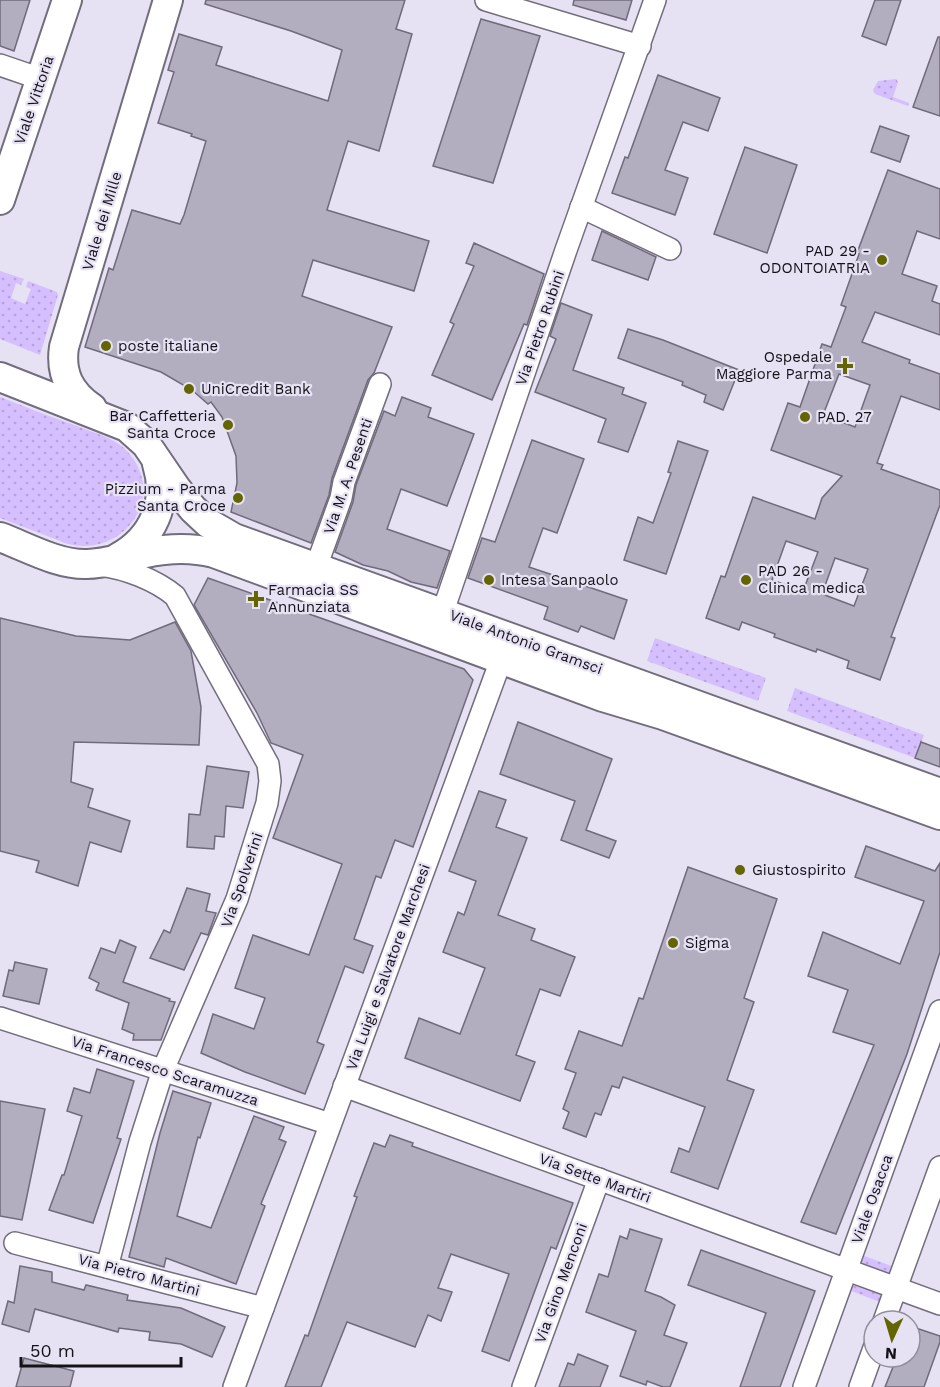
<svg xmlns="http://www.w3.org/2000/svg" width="940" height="1387" font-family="'Work Sans',sans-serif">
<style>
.grass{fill:url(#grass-dots)}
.building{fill:#b3adc0;stroke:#706a7b;stroke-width:1.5;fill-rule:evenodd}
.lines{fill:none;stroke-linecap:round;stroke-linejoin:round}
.minor-casing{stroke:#726d7d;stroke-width:24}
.secondary-casing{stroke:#726d7d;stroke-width:32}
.minor{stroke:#fff;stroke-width:21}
.secondary{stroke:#fff;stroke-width:28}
.poi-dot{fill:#636500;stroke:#e7e1f4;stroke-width:2}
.labels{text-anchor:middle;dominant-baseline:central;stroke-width:4.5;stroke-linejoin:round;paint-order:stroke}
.street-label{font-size:15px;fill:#141219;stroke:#e7e1f4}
.poi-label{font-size:15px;fill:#141219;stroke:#e7e1f4;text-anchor:start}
</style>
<defs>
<pattern id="grass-dots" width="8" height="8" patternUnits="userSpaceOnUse" patternTransform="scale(1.5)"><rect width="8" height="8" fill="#d5bffe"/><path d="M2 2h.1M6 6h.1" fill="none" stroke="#b6a3d9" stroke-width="1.8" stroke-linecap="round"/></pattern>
</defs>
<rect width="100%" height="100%" fill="#e7e1f4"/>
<g class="grass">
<path d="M896 79 898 82 893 97 909 103 908 106 875 94 873 90 878 81Z"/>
<path d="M0 271 24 279 21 285 16 283 11 298 25 304 31 289 26 287 28 281 57 292 58 295 40 355 0 339Z"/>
<path d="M0 397C26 407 51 417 77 426 94 433 113 437 126 450 169 494 125 558 68 544L0 518Z"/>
<path d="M655 638 766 678 758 701 647 661Z"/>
<path d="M795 688 924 735 915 758 787 711Z"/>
<path d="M862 1255 894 1267 893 1272 889 1273 862 1263 860 1261Z"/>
<path d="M852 1285 882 1295V1303L849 1290Z"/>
</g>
<g class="building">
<path d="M0 0H30L14 51 0 46Z"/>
<path d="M206 0H405L396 29 412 34 379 151 348 141 327 210 429 241 414 291 313 260 302 296 392 327 374 373 368 380 332 478 329 495 311 543 231 512 237 483 236 456 222 417 211 402 208 404 192 390 161 372 85 347 109 268 113 270 132 210 180 224 184 215 206 141 191 136 192 134 158 123 174 72 168 70 179 34 222 47 216 65 328 101 342 50 291 31 205 4Z"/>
<path d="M574 0H632L626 20 573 5Z"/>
<path d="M875 0H901L886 45 862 36Z"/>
<path d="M481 19 540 36 493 183 433 166Z"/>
<path d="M938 37H940V116L913 107Z"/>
<path d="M658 75 720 98 708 131 683 122 665 170 688 178 675 215 612 193 625 157 628 158Z"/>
<path d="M880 126 909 136 900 162 871 152Z"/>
<path d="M745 147 797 165 767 253 714 234Z"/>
<path d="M888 170 940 189V239L917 231 902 274 937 286 932 301 940 304V335L875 312 862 342 910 360 909 363 940 374V410L901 396 877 463 883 465 881 469 940 490V505L891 637 895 638 880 680 847 668 849 661 817 649 816 652 774 637 775 634 742 622 739 630 706 618 721 576 725 577 753 497 815 519 822 498 842 476 771 450 788 403 800 407 822 344 831 347 846 307 841 305 859 254 857 253ZM839 374 870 385 855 427 823 415ZM786 541 818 552 803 591 772 580ZM835 558 868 569 854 606 822 594Z"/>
<path d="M602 231 656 257 648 280 592 260Z"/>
<path d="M474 243 544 274 527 325 524 324 492 400 432 375 454 324 450 322 474 266 466 263Z"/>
<path d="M561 303 592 315 573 370 624 388 622 394 646 403 628 452 598 442 606 419 535 392 556 339 550 336Z"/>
<path d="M628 329 663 340 739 370 723 410 704 402 706 395 682 385 683 382 618 358Z"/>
<path d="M402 397 431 408 428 417 474 434 447 506 401 489 387 529 450 551 437 588 411 582 388 571 363 565 335 552 353 502 356 485 384 411 395 416Z"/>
<path d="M532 440 584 459 557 533 543 528 529 567 627 600 614 639 581 626 578 632 544 619 548 607 468 578 482 538 495 542Z"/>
<path d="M678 441 708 451 666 574 624 560 638 517 653 523 671 473 668 472Z"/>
<path d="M208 578 464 669 473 680 413 847 395 840 381 878 376 876 354 939 373 946 363 973 345 966 317 1042 324 1045 305 1094 245 1072 201 1053 213 1014 254 1029 265 998 235 988 253 935 309 955 342 864 273 838 303 755 271 743 257 713 194 605Z"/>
<path d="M0 618 76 636 130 640 175 622 191 651 201 707 199 745 74 742 71 782 93 789 88 807 130 821 121 852 90 842 78 886 36 872 39 861 0 851Z"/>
<path d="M518 722 612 759 586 830 616 841 609 858 561 840 575 801 500 774Z"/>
<path d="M921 742 940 749V767L915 758Z"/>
<path d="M207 766 249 772 243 808 226 806 224 837 215 836 214 849 187 847 189 814 200 815Z"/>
<path d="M479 791 506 800 496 827 527 838 498 915 535 929 531 940 575 957 560 996 540 989 516 1055 535 1062 520 1101 405 1058 419 1018 460 1034 485 968 443 952 458 912 464 915 476 881 449 871Z"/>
<path d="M866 846 935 871 940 863V952L907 1054 836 1234 801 1222 874 1045 833 1032 848 990 808 976 823 932 900 964 924 901 855 877Z"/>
<path d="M688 867 777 899 744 998 754 1002 727 1080 754 1090 718 1189 671 1172 679 1148 689 1152 705 1107 623 1077 619 1088 612 1086 601 1115 595 1113 586 1137 563 1128 569 1112 563 1109 576 1073 565 1069 579 1031 622 1046 639 998 643 999Z"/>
<path d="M187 888 210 894 206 911 216 913 208 935 201 933 184 970 150 958 164 930 170 933Z"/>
<path d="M120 940 136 947 123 982 170 999 169 1001 175 1002 161 1040H133L134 1034 122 1029 129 1003 96 990 99 983 89 978 101 948 115 953Z"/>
<path d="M15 962 47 969 39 1004 3 996 9 970 13 971Z"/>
<path d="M97 1069 134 1081 117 1138 121 1139 93 1223 49 1210 62 1175H64L82 1116 67 1111 74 1088 90 1093Z"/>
<path d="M173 1091 211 1103 200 1138 198 1137 177 1216 211 1228 254 1116 284 1127 279 1139 286 1142 261 1204 265 1206 236 1284 166 1258 164 1267 129 1257 160 1133Z"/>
<path d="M0 1101 45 1109 22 1220 0 1216Z"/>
<path d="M390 1135 413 1143 412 1146 573 1203 556 1249 551 1247 509 1361 482 1351 509 1274 451 1254 438 1288 452 1292 441 1321 428 1315 415 1347 347 1322 321 1387H285L305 1335 308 1336 357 1197 354 1196 374 1143 385 1147Z"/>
<path d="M630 1229 662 1239 645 1291 661 1297 675 1305 664 1335 687 1343 670 1387H663L647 1381 646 1385 620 1376 636 1331 586 1312 599 1274 608 1277 620 1236 627 1239Z"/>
<path d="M701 1250 815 1291 780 1387H740L766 1313 688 1285Z"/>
<path d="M20 1266 52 1272V1282L84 1290 86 1285 128 1295 127 1300 181 1308 225 1327 212 1357 181 1344 149 1340 150 1332 119 1328 118 1332 35 1309 29 1332 2 1324 8 1301 14 1303Z"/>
<path d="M910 1326 940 1336V1342L924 1387H885L897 1357H910Z"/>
<path d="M578 1354 608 1366 600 1387H559L568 1363 574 1365Z"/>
<path d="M24 1358 74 1371 70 1387H16Z"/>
</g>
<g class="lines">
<g class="minor-casing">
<g id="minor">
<path d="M486 0 640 46"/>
<path d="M0 65 41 79"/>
<path d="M581 207 670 249"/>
<path d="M100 565C125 568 156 580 175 596L268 764 270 781 267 803 237 899 163 1070 140 1142 107 1267"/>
<path d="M311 581 341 498 344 482 380 384"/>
<path d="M438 626 566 250 655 0"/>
<path d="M0 1018 330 1124"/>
<path d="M344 1086 940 1304"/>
<path d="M15 1243 263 1308"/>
<path d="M884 1321 940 1167"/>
<path d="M234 1387 501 660 507 652H511"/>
<path d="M523 1387 599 1179"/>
<path d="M804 1387 940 1011"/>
<path d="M860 1387 874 1348"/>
</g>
</g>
<g class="secondary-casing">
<g id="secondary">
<path d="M0 200 67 0"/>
<path d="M0 377 127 427 146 444 176 488 193 509 208 523 234 538 940 793"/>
<path d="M92 408C70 393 60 374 64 347L168 0"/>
<path d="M0 537C27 547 58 565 87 564 102 564 118 559 132 556 160 549 186 546 214 553L603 697 663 715 940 815"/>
<path d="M119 557C153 538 169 502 157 464"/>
</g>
</g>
<use href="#minor" class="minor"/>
<use href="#secondary" class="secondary"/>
</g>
<g class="poi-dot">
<circle cx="882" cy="260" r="6"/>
<circle cx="106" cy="346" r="6"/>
<path d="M842 357h6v6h6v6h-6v6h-6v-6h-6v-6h6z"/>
<circle cx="189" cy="389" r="6"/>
<circle cx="805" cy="417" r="6"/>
<circle cx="228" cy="425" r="6"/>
<circle cx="238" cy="498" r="6"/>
<circle cx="489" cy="580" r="6"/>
<circle cx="746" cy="580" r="6"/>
<path d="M253 590h6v6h6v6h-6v6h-6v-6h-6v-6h6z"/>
<circle cx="740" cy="870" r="6"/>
<circle cx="673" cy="943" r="6"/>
</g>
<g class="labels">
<g class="street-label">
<text transform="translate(34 100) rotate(-71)">Viale Vittoria</text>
<text transform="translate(102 221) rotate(-73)">Viale dei Mille</text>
<text transform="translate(540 328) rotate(-71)">Via Pietro Rubini</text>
<text transform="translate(348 476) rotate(-71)">Via M. A. Pesenti</text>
<text transform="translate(526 642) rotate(20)">Viale Antonio Gramsci</text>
<text transform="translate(242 880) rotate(-71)">Via Spolverini</text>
<text transform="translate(388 967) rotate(-70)">Via Luigi e Salvatore Marchesi</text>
<text transform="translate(165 1071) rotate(18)">Via Francesco Scaramuzza</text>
<text transform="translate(595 1178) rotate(20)">Via Sette Martiri</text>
<text transform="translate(872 1199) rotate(-70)">Viale Osacca</text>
<text transform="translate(139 1275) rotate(15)">Via Pietro Martini</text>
<text transform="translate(561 1283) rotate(-70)">Via Gino Menconi</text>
</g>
<g class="poi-label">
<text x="870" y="251" text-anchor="end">PAD 29 -<tspan x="870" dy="17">ODONTOIATRIA</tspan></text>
<text x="118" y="346">poste italiane</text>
<text x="832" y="357" text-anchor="end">Ospedale<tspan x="832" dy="17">Maggiore Parma</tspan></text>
<text x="201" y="389">UniCredit Bank</text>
<text x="216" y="416" text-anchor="end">Bar Caffetteria<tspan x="216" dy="17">Santa Croce</tspan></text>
<text x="817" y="417">PAD. 27</text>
<text x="226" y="489" text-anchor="end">Pizzium - Parma<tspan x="226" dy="17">Santa Croce</tspan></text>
<text x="758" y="571">PAD 26 -<tspan x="758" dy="17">Clinica medica</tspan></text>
<text x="501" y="580">Intesa Sanpaolo</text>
<text x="268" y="590">Farmacia SS<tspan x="268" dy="17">Annunziata</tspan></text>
<text x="752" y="870">Giustospirito</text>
<text x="685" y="943">Sigma</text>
</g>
</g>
<g transform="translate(892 1339) rotate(184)"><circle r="28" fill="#e7e1f4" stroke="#938e9c" stroke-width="1.5"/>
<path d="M0-4.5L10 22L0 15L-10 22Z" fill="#636500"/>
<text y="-9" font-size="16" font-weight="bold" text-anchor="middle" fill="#141219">N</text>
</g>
<path d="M21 1357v9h160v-9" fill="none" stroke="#141219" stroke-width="3"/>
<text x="30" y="1357" font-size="18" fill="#141219" stroke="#e7e1f4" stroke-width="4.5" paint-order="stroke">50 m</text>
</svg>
